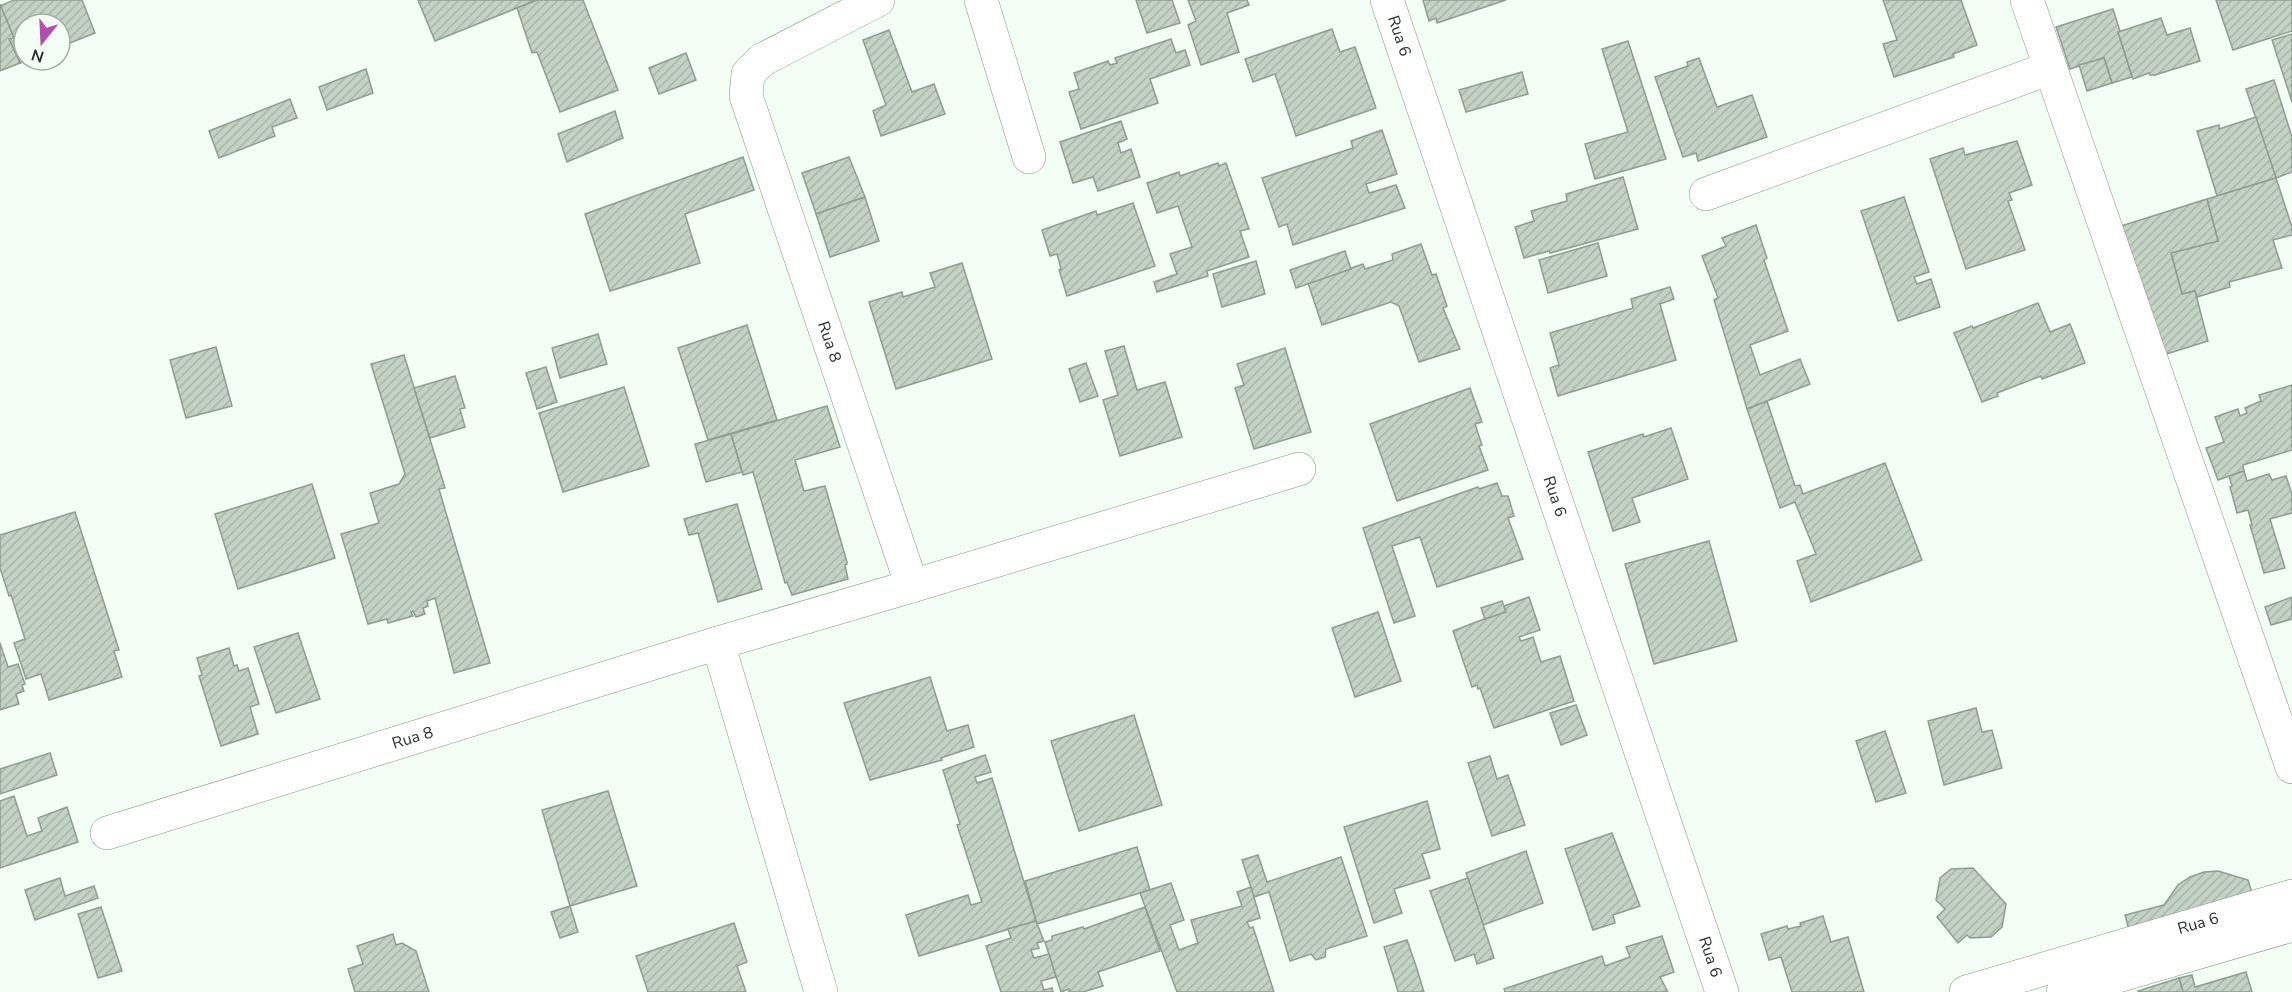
<svg xmlns="http://www.w3.org/2000/svg" width="2292" height="992" font-family="'Nunito Sans',sans-serif">
<style>
.building{fill:url(#building-hatch);stroke:#8f9d91;stroke-width:1.5}
.lines{fill:none;stroke-linecap:round;stroke-linejoin:round}
.minor-casing{stroke:#859386;stroke-width:34}
.minor{stroke:#fff;stroke-width:33}
.labels{text-anchor:middle;dominant-baseline:central;stroke-width:5;stroke-linejoin:round;paint-order:stroke}
.street-label{font-size:16px;fill:#282e29;stroke:#f3fff4}
</style>
<defs>
<pattern id="building-hatch" width="6" height="6" patternUnits="userSpaceOnUse" patternTransform="scale(1.5)"><rect width="6" height="6" fill="#c4d2c5"/><path d="M-1 1l2-2M0 6l6-6M5 7l2-2" fill="none" stroke="#a8b5a9"/></pattern>
</defs>
<rect width="100%" height="100%" fill="#f3fff4"/>
<g class="building">
<path d="M14 0H82L95 33 60 47V24H24V60H28L20 63 9 39 14 38 0 6Z"/>
<path d="M418 0H537L435 41Z"/>
<path d="M537 0H583L618 90 560 112 537 52 532 53 517 8Z"/>
<path d="M1136 0H1172L1180 23 1147 33Z"/>
<path d="M1188 0H1247L1249 5 1227 13 1239 52 1201 65 1188 25 1196 21Z"/>
<path d="M1423 0H1506L1437 23 1436 18 1429 21Z"/>
<path d="M1883 0H1961L1977 45 1953 54 1954 57 1894 77 1883 44 1897 40Z"/>
<path d="M2216 0H2292V31L2233 50Z"/>
<path d="M0 4 14 38 9 39 20 63 0 71Z"/>
<path d="M2113 9 2120 31 2118 32 2132 77 2112 83 2104 58 2070 69 2056 27Z"/>
<path d="M2161 18 2167 35 2190 28 2200 61 2155 75H2150L2149 73 2133 79 2118 32Z"/>
<path d="M1332 29 1340 52 1355 47 1376 108 1296 136 1275 74 1253 82 1245 59Z"/>
<path d="M889 30 912 92 934 84 945 114 881 136 873 111 886 105 863 40Z"/>
<path d="M2292 34V102L2272 40Z"/>
<path d="M1171 39 1176 53 1185 50 1190 65 1150 79 1158 103 1081 129 1069 92 1079 89 1074 73 1108 61 1110 65 1117 63 1115 58Z"/>
<path d="M1628 41 1666 159 1595 179 1585 144 1628 132 1602 49Z"/>
<path d="M686 53 696 80 659 94 649 68Z"/>
<path d="M1699 58 1717 107 1752 95 1767 137 1698 161 1696 153 1683 157 1655 77 1688 66 1687 62Z"/>
<path d="M2104 58 2112 83 2087 91 2079 65Z"/>
<path d="M366 69 373 93 327 110 319 87Z"/>
<path d="M1522 72 1528 94 1466 112 1459 90Z"/>
<path d="M2274 80 2292 137V172L2276 178 2246 89Z"/>
<path d="M290 99 297 118 272 127 275 136 219 158 209 131Z"/>
<path d="M615 111 623 138 567 162 558 134Z"/>
<path d="M2256 117 2276 178 2217 196 2197 131 2219 125V129Z"/>
<path d="M1121 121 1127 139 1118 143 1121 153 1131 149 1140 177 1098 191 1093 177 1073 183 1060 142Z"/>
<path d="M1382 130 1397 174 1366 184 1369 193 1396 185 1405 208 1293 245 1287 224 1279 227 1262 178 1353 148 1351 141Z"/>
<path d="M2017 141 2032 185 2009 193 2012 200 2008 201 2025 250 1966 269 1930 159 1963 148 1965 155Z"/>
<path d="M743 157 754 190 685 214 700 263 610 291 585 214Z"/>
<path d="M849 157 865 197 816 214 802 173Z"/>
<path d="M1218 163 1219 166 1226 163 1249 229 1240 231 1249 257 1207 271 1208 276 1157 292 1154 282 1177 274 1170 254 1192 247 1178 206 1157 213 1147 183 1179 172 1180 176Z"/>
<path d="M1623 177 1638 229 1550 253 1549 251 1524 258 1515 227 1534 221 1531 211 1567 201 1566 194Z"/>
<path d="M2276 178 2292 227V235L2273 240 2282 268 2229 282 2230 287 2197 297 2195 291 2182 294 2171 253 2218 241 2207 199Z"/>
<path d="M865 197 879 241 830 257 816 214Z"/>
<path d="M1904 197 1929 272 1914 277 1917 284 1931 279 1940 307 1898 321 1861 211Z"/>
<path d="M2207 199 2218 241 2171 253 2182 294 2195 291 2208 341 2163 355 2121 226Z"/>
<path d="M1133 203 1155 266 1067 296 1059 270 1061 269 1057 254 1050 256 1042 230 1096 211 1097 215Z"/>
<path d="M1756 225 1767 258 1764 260 1788 331 1750 345 1760 375 1800 359 1810 384 1747 409 1714 300 1718 298 1702 256 1726 246 1722 238Z"/>
<path d="M1598 243 1607 276 1548 293 1539 260Z"/>
<path d="M1421 244 1432 275 1436 274 1447 306 1443 308 1460 349 1419 362 1399 306 1391 302 1322 325 1308 283 1363 264 1365 269 1393 260 1392 254Z"/>
<path d="M1345 251 1351 269 1296 288 1290 270Z"/>
<path d="M1256 261 1265 294 1222 307 1213 274Z"/>
<path d="M962 263 992 359 896 389 869 302 902 292 903 297 935 287 930 273Z"/>
<path d="M1670 287 1674 299 1660 304 1676 360 1558 396 1550 368 1559 365 1550 333 1633 308 1631 299Z"/>
<path d="M2038 303 2050 332 2070 324 2085 363 2042 379 2041 376 1997 393 1998 396 1982 402 1954 333 1972 326 1973 328Z"/>
<path d="M747 325 777 420 708 440 678 348Z"/>
<path d="M598 334 607 364 560 378 552 348Z"/>
<path d="M1124 346 1137 390 1165 382 1182 437 1120 456 1103 400 1118 395 1105 351Z"/>
<path d="M216 347 232 406 186 418 170 360Z"/>
<path d="M1285 348 1311 432 1254 449 1235 388 1244 385 1237 364Z"/>
<path d="M404 355 445 488 439 489 490 663 454 673 435 598 427 601 428 606 423 608 425 614 416 617 413 611 411 612 413 616 388 623 387 619 368 624 341 534 379 523 370 493 399 484 405 474 371 364Z"/>
<path d="M1086 363 1098 396 1080 402 1069 369Z"/>
<path d="M546 367 557 402 537 409 526 373Z"/>
<path d="M455 376 465 408 460 409 465 427 430 438 414 388Z"/>
<path d="M2292 385V450L2243 465 2244 471 2218 480 2206 448 2224 442 2215 417 2238 409 2240 416 2247 413 2245 408 2261 401 2259 395Z"/>
<path d="M624 387 649 466 563 492 539 413Z"/>
<path d="M1470 388 1482 422 1475 424 1482 445 1479 446 1488 470 1397 501 1370 424Z"/>
<path d="M1767 401 1795 486 1800 485 1803 494 1885 463 1922 560 1811 602 1797 561 1816 554 1795 502 1780 508 1747 409Z"/>
<path d="M827 406 840 447 795 460 804 491 825 486 847 562V564L845 565 848 579 792 595 787 582 785 583 753 472 743 475 731 434Z"/>
<path d="M1671 428 1688 479 1632 498 1640 522 1613 531 1588 452 1643 434 1644 437Z"/>
<path d="M731 434 742 472 706 482 695 444Z"/>
<path d="M2244 471 2247 481 2269 474 2272 480 2286 476 2292 494V513L2270 519 2285 568 2264 573 2250 525H2252L2248 510 2237 513 2230 487 2232 486 2229 476Z"/>
<path d="M1497 483 1502 496H1508L1514 516 1508 518 1523 559 1437 587 1420 537 1392 546 1415 616 1394 623 1363 528 1478 487 1479 489Z"/>
<path d="M312 484 335 558 238 589 215 514Z"/>
<path d="M737 504 762 589 718 602 698 533 689 535 684 519Z"/>
<path d="M75 512 119 650 114 651 122 677 49 700 41 674 26 679 14 643 25 639 11 595 9 596 0 568V535Z"/>
<path d="M1709 541 1737 641 1654 664 1625 564Z"/>
<path d="M1529 597 1540 630 1519 637 1521 641 1533 637 1541 662 1560 656 1574 701 1494 728 1480 688 1478 689 1477 685 1472 687 1453 631 1505 611 1504 606Z"/>
<path d="M2292 597V619L2271 625 2265 607Z"/>
<path d="M1502 601 1506 612 1485 619 1481 608Z"/>
<path d="M1378 612 1401 681 1355 697 1332 628Z"/>
<path d="M298 633 320 699 276 713 254 647Z"/>
<path d="M0 643 8 667 18 664 25 684 22 685 24 691 16 694 19 704 0 710Z"/>
<path d="M229 648 234 666 237 665 239 671 248 668 259 704 250 707 258 734 221 746 199 676 202 675 197 658Z"/>
<path d="M930 677 947 731 968 725 974 747 941 758 942 760 870 780 844 703Z"/>
<path d="M1576 705 1587 735 1561 745 1550 713Z"/>
<path d="M1976 708 1982 732 1992 730 2002 768 1944 785 1928 721Z"/>
<path d="M1134 715 1162 805 1079 831 1051 741Z"/>
<path d="M1885 731 1906 793 1876 802 1856 741Z"/>
<path d="M50 753 57 775 0 794V769Z"/>
<path d="M985 755 991 772 975 777 977 783 992 778 1036 921 919 956 906 915 968 895 971 905 982 902 957 825 960 824 943 770Z"/>
<path d="M1490 756 1497 779 1508 775 1525 825 1492 836 1468 763Z"/>
<path d="M608 791 637 886 570 906 542 810Z"/>
<path d="M14 796 27 836 42 831 38 818 67 807 78 842 0 868V801Z"/>
<path d="M1427 801 1440 849 1422 854 1430 878 1394 889 1402 913 1374 923 1344 827Z"/>
<path d="M1612 833 1640 906 1613 915 1615 923 1593 930 1565 849Z"/>
<path d="M1137 847 1150 890 1037 924 1025 881Z"/>
<path d="M1526 851 1543 903 1483 925 1466 873Z"/>
<path d="M1258 855 1267 882 1341 857 1367 936 1326 949 1325 957 1316 960 1311 954 1290 961 1269 892 1254 897 1242 860Z"/>
<path d="M1973 868 2006 904 2002 927 1991 937 1970 938 1967 935 1958 943 1937 917 1945 909 1936 900 1940 878 1951 869Z"/>
<path d="M2218 871 2248 880 2252 893 2129 930 2125 915 2164 905 2178 885 2190 877 2204 872Z"/>
<path d="M60 878 65 896 94 886 98 898 35 920 25 890Z"/>
<path d="M1468 878 1494 958 1477 964 1474 954 1455 961 1430 891Z"/>
<path d="M1171 883 1184 920 1170 925 1179 950 1198 943 1191 920 1242 906 1237 892 1251 887 1260 918 1247 922 1250 928 1253 927 1274 992H1177L1140 893Z"/>
<path d="M570 906 578 932 560 938 551 912Z"/>
<path d="M101 907 122 971 98 978 78 914Z"/>
<path d="M1145 907 1160 951 1098 972 1103 986 1083 992H1069V989L1061 992 1045 942 1052 940V936L1083 927 1084 929Z"/>
<path d="M1823 916 1831 942 1848 937 1864 992H1792L1781 957 1769 960 1761 934 1787 926 1788 929 1801 926 1800 923Z"/>
<path d="M1036 921 1044 941 1037 943 1039 948 1031 950 1034 958 1049 954 1056 977 1041 981 1044 990 1052 988 1053 992H1001L986 946 1011 938 1008 929Z"/>
<path d="M734 923 747 962 737 966 746 992H648L636 956Z"/>
<path d="M393 934 396 945 402 943 416 951 429 992H355L348 969 363 964 357 946Z"/>
<path d="M1662 936 1674 972 1660 977 1668 992H1505L1504 989 1602 956 1605 966 1630 957 1626 947Z"/>
<path d="M1407 940 1416 966 1424 992H1398L1397 988 1384 947Z"/>
<path d="M2246 972 2252 992H2183L2179 978 2192 975 2195 987Z"/>
<path d="M2179 978 2183 992H2139L2138 991Z"/>
</g>
<g class="lines">
<g class="minor-casing">
<g id="minor">
<path id="s1" d="M878 0 762 60 748 74 746 96 912 586"/>
<path d="M981 0 1029 157"/>
<path id="s2" d="M1387 0 1722 992"/>
<path d="M2027 0 2292 767"/>
<path d="M1706 194 2050 68"/>
<path d="M718 643 821 992"/>
<path id="s3" d="M107 833 718 643 912 586 1299 469"/>
<path id="s4" d="M1966 992 2292 896"/>
<path d="M2063 992 2292 925"/>
</g>
</g>
<use href="#minor" class="minor"/>
</g>
<g class="labels">
<g class="street-label">
<text stroke="none"><textPath href="#s2" startOffset="38">Rua 6</textPath></text>
<text stroke="none"><textPath href="#s1" startOffset="432">Rua 8</textPath></text>
<text stroke="none"><textPath href="#s2" startOffset="524">Rua 6</textPath></text>
<text stroke="none"><textPath href="#s3" startOffset="320">Rua 8</textPath></text>
<text stroke="none"><textPath href="#s4" startOffset="242">Rua 6</textPath></text>
<text stroke="none"><textPath href="#s2" startOffset="1010">Rua 6</textPath></text>
</g>
</g>
<g transform="translate(42 42) rotate(198)"><circle r="28" fill="#f3fff4" stroke="#a2aba3" stroke-width="1.5"/>
<path d="M0-4.5L10 22L0 15L-10 22Z" fill="#b34db2"/>
<text y="-9" font-size="16" font-weight="bold" text-anchor="middle" fill="#282e29">N</text>
</g>
</svg>
